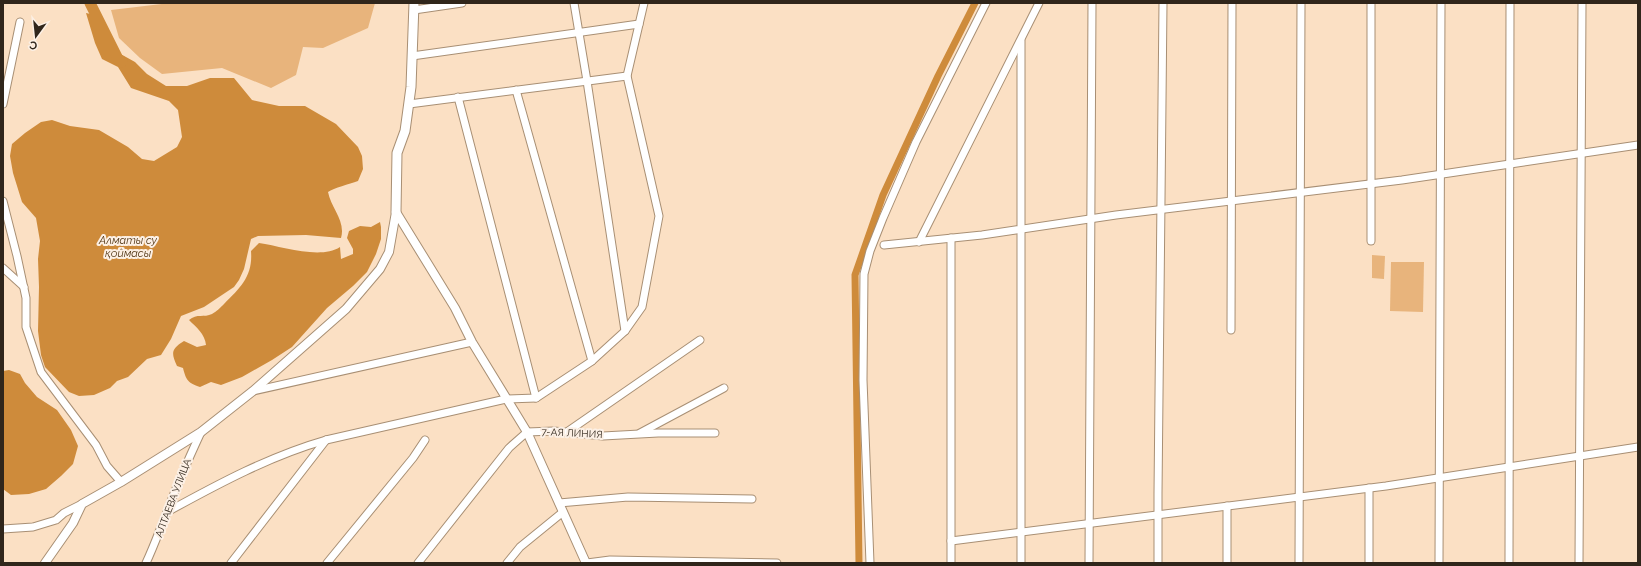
<svg xmlns="http://www.w3.org/2000/svg" width="1641" height="566" font-family="Raleway,sans-serif">
<style>
.green{fill:#e8b47c}
.water{fill:#ce8b3b}
.lines{fill:none;stroke-linecap:round;stroke-linejoin:round}
.canal{stroke:#ce8b3b;stroke-width:7}
.river{stroke:#ce8b3b;stroke-width:11}
.minor-casing{stroke:#a88f74;stroke-width:9}
.tertiary-casing{stroke:#a88f74;stroke-width:10}
.secondary-casing{stroke:#a88f74;stroke-width:11}
.minor{stroke:#fff;stroke-width:7}
.tertiary{stroke:#fff;stroke-width:8}
.secondary{stroke:#fff;stroke-width:9}
.labels{text-anchor:middle;dominant-baseline:central;stroke-width:4;stroke-linejoin:round;paint-order:stroke}
.street-label{font-size:10px;fill:#30261b;stroke:#fcf0e5}
.water-label{font-size:11px;font-style:italic;fill:#523615;stroke:#fcf0e5}
</style>
<rect width="100%" height="100%" fill="#fbe0c4"/>
<g class="green">
<path d="M170 3H375L368 28 323 48 303 47 296 75 271 88 222 68 162 74 140 58 119 38 111 10Z"/>
<path d="M1372 255 1385 256 1384 279 1372 278Z"/>
<path d="M1391 262H1424L1423 312 1390 311Z"/>
</g>
<g class="water">
<path d="M86 13 100 16 99 31 108 47 135 62 147 74 166 86H187L210 78H234L252 100 279 106H305L336 124 358 147 362 156 363 169 358 181C349 184 334 188 328 192 331 208 346 221 341 238L306 235 258 236 251 239 244 269 239 280 234 287 204 307 181 316 171 339 161 355 147 359 128 377 117 381 110 388 94 395 79 396 69 392 45 367 41 355 38 331 39 287 38 259 40 241 36 218 22 202 13 173 10 156 12 144 25 133 41 122 52 120 70 126 99 130 128 147 142 159 154 161 177 147 182 137 178 110 169 101 131 88 118 67 102 59 95 43Z"/>
<path d="M380 222 381 227V239L376 254 367 272 353 286 327 308 292 347 272 360 242 377 221 385 211 382 200 387C188 383 186 380 183 368L177 366C171 353 171 349 184 341L197 347 206 345C205 334 196 327 189 320 197 313 204 318 212 314 216 312 221 307 224 304 241 287 253 276 251 251L259 243C281 246 320 260 340 247L341 259 353 254V249L347 238 349 231 360 226 371 227Z"/>
<path d="M9 370 20 374 25 383 37 397 57 410 71 430 78 446 73 464 61 476 46 489 29 494 11 495 3 489V371Z"/>
</g>
<g class="lines">
<path class="canal" d="M859 563 855 275 883 195 938 76 975 3"/>
<path class="river" d="M90 3 118 59 122 62"/>
<g class="minor-casing">
<g id="minor">
<path d="M574 3 587 81 625 331"/>
<path d="M414 10 462 3"/>
<path d="M1021 41V563"/>
<path d="M412 56 639 24"/>
<path d="M516 90 592 361"/>
<path d="M458 97 536 398"/>
<path d="M3 104 20 22"/>
<path d="M409 104 627 76"/>
<path d="M3 201 17 256 26 298V327L41 372 96 445 107 466 121 482"/>
<path d="M951 238V563"/>
<path d="M1371 241V3"/>
<path d="M919 242 1039 3"/>
<path d="M884 245 982 235 1116 215 1402 180 1638 145"/>
<path d="M3 268 24 287"/>
<path d="M1231 330 1232 3"/>
<path d="M253 391 472 342"/>
<path d="M567 432 700 340"/>
<path d="M640 433 724 388"/>
<path d="M559 503 628 497 752 499"/>
<path d="M167 512C218 484 270 456 326 440L506 399 536 398 592 361 625 331 642 307 659 216 627 76 644 3"/>
<path d="M3 529 33 527 56 520 64 513 82 504"/>
<path d="M951 541 1386 486 1638 447"/>
<path d="M146 563C154 546 160 529 167 512 177 484 189 458 201 432"/>
<path d="M231 563 326 440"/>
<path d="M327 563 413 458 425 440"/>
<path d="M418 563 509 448 527 432 554 431 603 436 658 433H715"/>
<path d="M507 563 520 547 563 512"/>
<path d="M587 563 610 560 777 563"/>
<path d="M870 563 863 380 864 274 870 251 883 218 916 142 986 3"/>
<path d="M1089 563 1092 3"/>
<path d="M1158 563V493L1163 3"/>
<path d="M1227 563V506"/>
<path d="M1299 563 1301 3"/>
<path d="M1369 563V488"/>
<path d="M1439 563 1441 3"/>
<path d="M1509 563 1510 3"/>
<path d="M1579 563 1582 3"/>
</g>
</g>
<g class="tertiary-casing">
<g id="tertiary">
<path d="M396 212 455 308 472 342 527 432 586 563"/>
<path d="M45 563 73 523 82 504 121 482 201 432 253 391 346 309 380 269 389 252 396 212"/>
</g>
</g>
<g class="secondary-casing">
<path id="secondary" d="M396 212 397 153 405 131 411 87 414 3"/>
</g>
<use href="#minor" class="minor"/>
<use href="#tertiary" class="tertiary"/>
<use href="#secondary" class="secondary"/>
</g>
<g class="labels">
<g class="street-label">
<text transform="translate(572 433) rotate(3)">7-АЯ ЛИНИЯ</text>
<text transform="translate(173 498) rotate(-69)">АЛТАЕВА УЛИЦА</text>
</g>
<g class="water-label">
<text x="128" y="240">Алматы су<tspan x="128" dy="13">қоймасы</tspan></text>
</g>
</g>
<rect width="1641" height="566" fill="none" stroke="#30261b" stroke-width="8"/>
<g transform="translate(36 36) rotate(195)" stroke="#fcf0e5" stroke-width="3" paint-order="stroke">
<path d="M0-3L7 15L0 10L-7 15Z" fill="#30261b"/>
<text y="-6" font-size="11" font-weight="bold" text-anchor="middle" fill="#30261b">С</text>
</g>
</svg>
